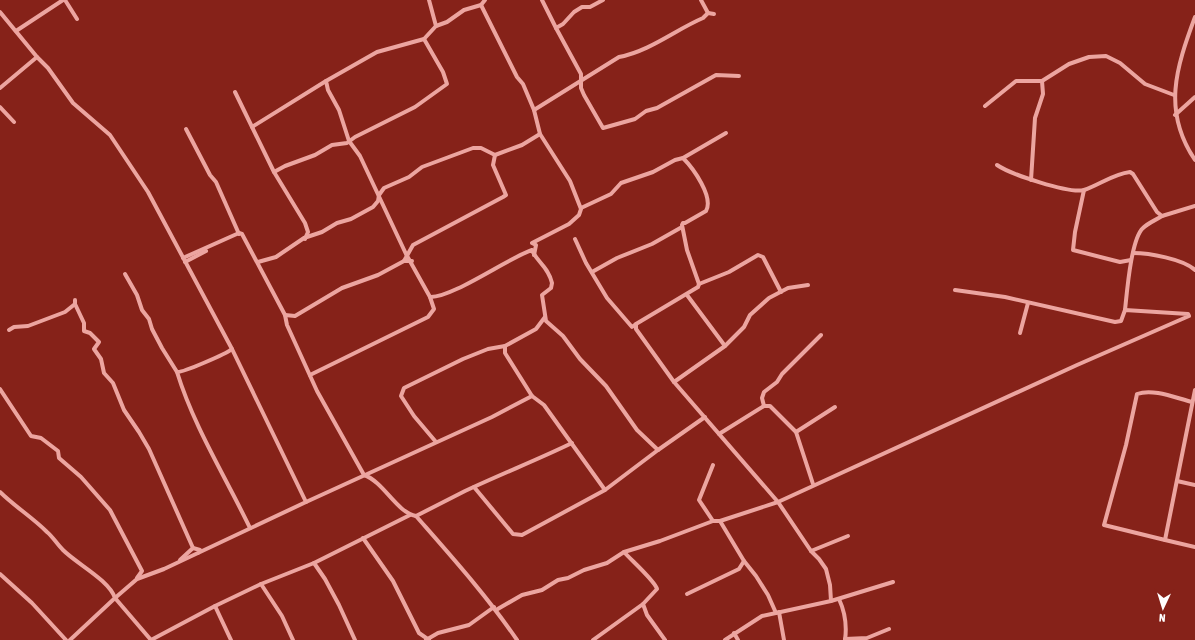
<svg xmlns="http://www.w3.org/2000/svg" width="1195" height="640" font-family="'Asap Condensed',sans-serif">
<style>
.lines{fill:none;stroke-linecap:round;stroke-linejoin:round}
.street{stroke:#eca5a0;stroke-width:4}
</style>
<rect width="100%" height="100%" fill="#862219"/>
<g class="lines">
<g class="street">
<path d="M65 0 77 19"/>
<path d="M429 0 436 26"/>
<path d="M542 0 556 28"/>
<path d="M603 0 590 7H582L574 12 563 24 556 28 581 74V88L584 95 603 128 635 119 646 111 657 108 716 75 739 76"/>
<path d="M701 0 708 13"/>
<path d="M481 5 517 77 523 84 534 110 540 134 570 181 581 209 579 215 569 224 532 243 536 245 534 255"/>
<path d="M0 12 37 57 48 68 73 103 110 135 148 192 232 349 306 502 164 569 137 579 115 598 151 640"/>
<path d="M1195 17C1176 68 1162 111 1195 160"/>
<path d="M16 31 63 0"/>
<path d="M0 88 37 57"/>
<path d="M235 92 274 172 305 223 308 232 305 239"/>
<path d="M985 106 1016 81H1042L1069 64 1089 57 1106 56 1120 63 1145 84 1174 95"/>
<path d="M0 107 14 122"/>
<path d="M534 110 619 57C650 51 675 30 703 18L708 13 714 14"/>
<path d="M1175 115 1195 97"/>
<path d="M252 127 326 81"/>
<path d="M186 129 210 175 216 182 239 234"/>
<path d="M683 158C693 168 714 197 706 211L685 223H683L682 225 687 250 699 284"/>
<path d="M997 165C1010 174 1069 194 1084 190 1099 185 1113 174 1130 172L1133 174 1157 212 1162 216 1195 206"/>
<path d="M274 172 285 166 315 155 332 145 347 143 355 137 415 107 447 84 443 72 424 39"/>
<path d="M1031 180 1035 118 1043 94 1042 81"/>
<path d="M1084 190 1075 232 1073 250 1120 262 1131 260"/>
<path d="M581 208 611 194 621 183 653 172 675 160 683 158 726 133"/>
<path d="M575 239 586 263 607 298 632 327 636 324"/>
<path d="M1133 253C1149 253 1183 259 1195 270"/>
<path d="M183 258 239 233 242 234 285 315 287 325 317 391 364 475C384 482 396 512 416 516 451 556 487 596 517 640"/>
<path d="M404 261 413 245 503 197 506 195 493 165 495 155 522 145 540 134"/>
<path d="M185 262 206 251"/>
<path d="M258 262 276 257 304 238 322 232 337 223 351 219 373 207 378 201 379 195 384 188 409 177 422 167 473 148H481L495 155"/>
<path d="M592 272 617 258 652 244 682 227"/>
<path d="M125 274 137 295 142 310 149 319 152 329 162 348 177 372C182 373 226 354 232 349"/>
<path d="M781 292 763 257 758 255 729 272 699 284 698 287 636 324V329L674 382 778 502 811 551 819 559 826 569 830 585 831 601"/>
<path d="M687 295 725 346"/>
<path d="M430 297C452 298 508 258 532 250 536 261 548 266 552 283L551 288 542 295 546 321 563 336 580 359 606 386 637 430 658 450 605 490 522 535 513 534 474 487"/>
<path d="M75 300V304L84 323V331L90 333 99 342 94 349 101 359 104 373 113 383 124 410 139 432 149 449 193 548 200 550 198 553"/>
<path d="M1125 310C1127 292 1131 239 1143 228 1148 223 1156 220 1162 216"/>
<path d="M285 315 295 316 342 288 378 275 404 261H412"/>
<path d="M545 317 536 329 505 346V353L532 396 544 405 605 490"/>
<path d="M9 330 14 327 28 326 65 312 75 304"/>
<path d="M1020 333 1028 303"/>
<path d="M177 372C194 427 225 476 250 528"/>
<path d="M310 375 428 317 434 309 430 297 406 254 360 156 349 141 339 110 328 90 326 81 377 52 424 39 436 26 447 22 464 10 481 5 485 0"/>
<path d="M674 382 725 346 744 327 750 315 769 298 788 288 808 285"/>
<path d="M0 389 31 436 41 438 58 451 59 458 81 477 110 510 142 571 137 578"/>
<path d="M1192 402C1176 398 1153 388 1137 394L1126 445 1104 525 1165 540 1195 390"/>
<path d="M764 406 762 398 764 392 777 382 782 374 821 335"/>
<path d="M796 432 835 407"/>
<path d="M719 434 764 406H770L796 432 813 484"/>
<path d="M436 442 414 416 401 396 404 388 463 359 488 349 505 346"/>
<path d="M658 450 705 417"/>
<path d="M713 465 699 500 713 521"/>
<path d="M1177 481 1195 485"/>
<path d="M0 492C14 506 32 517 47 532 53 537 57 544 63 550 77 564 109 580 115 598L70 640"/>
<path d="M306 502 492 417 532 396"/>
<path d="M416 516C432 508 449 499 465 491 501 474 537 460 572 443"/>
<path d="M720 521 778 502 1077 365 1189 316 1188 314 1125 310 1121 321 1115 322 1005 297 955 290"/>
<path d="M363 538 393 581 419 633 429 640"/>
<path d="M1165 540 1195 547"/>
<path d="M811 551 848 536"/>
<path d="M624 552C631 560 655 581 657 589L643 604 647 615 665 640"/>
<path d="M180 560 193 548"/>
<path d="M314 563 325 579 339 605 355 640"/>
<path d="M0 574 32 603 66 640"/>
<path d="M261 584 282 616 293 640"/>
<path d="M687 594 739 569 744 561"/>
<path d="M839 599C845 612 847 626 845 640"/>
<path d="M215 606 231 640"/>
<path d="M496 610 522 595 542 590 558 580 568 578 584 570 607 563 624 552 660 541 713 521H720L744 561 756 576 768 595 776 613"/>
<path d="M779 612 784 640"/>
<path d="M734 633 738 640"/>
<path d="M845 639 867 638 889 629"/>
<path d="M151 640 215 606 261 584 314 563 410 515"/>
<path d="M426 640 438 633 469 625 494 607"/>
<path d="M593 640 643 604"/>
<path d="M725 640 762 616 831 601 893 582"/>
</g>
</g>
<g transform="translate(1163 608) rotate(184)" stroke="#862219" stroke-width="3" paint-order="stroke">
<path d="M0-3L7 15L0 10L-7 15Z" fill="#ffffff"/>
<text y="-6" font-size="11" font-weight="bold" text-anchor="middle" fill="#ffffff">N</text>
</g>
</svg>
